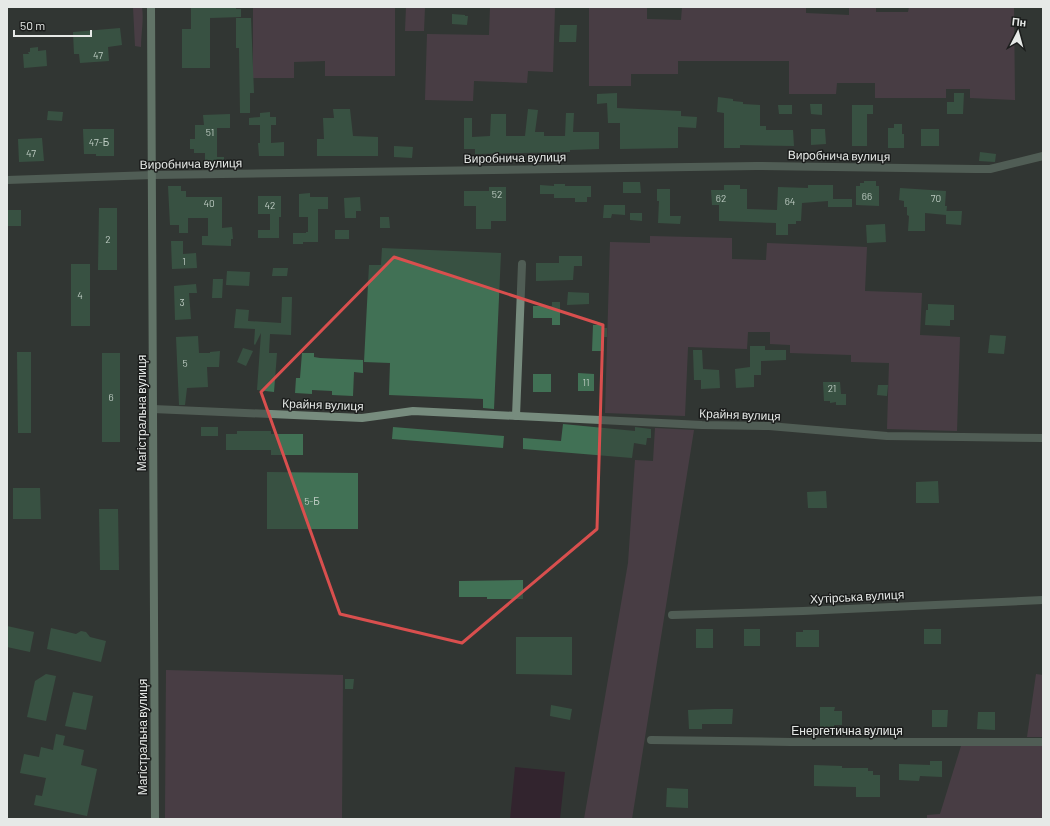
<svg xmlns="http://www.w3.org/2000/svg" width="1050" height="826" font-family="Barlow,sans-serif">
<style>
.green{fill:#64465a}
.water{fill:#330f29}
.building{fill:#417155}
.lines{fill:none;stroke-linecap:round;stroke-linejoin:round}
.street{stroke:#778c7e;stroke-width:8}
.secondary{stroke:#9bbda7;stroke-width:8}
.marked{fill:none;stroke:#d94f4e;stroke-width:3;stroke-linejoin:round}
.labels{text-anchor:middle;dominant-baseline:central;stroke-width:3;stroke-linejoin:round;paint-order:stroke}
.number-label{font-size:10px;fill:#bdcbc2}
.street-label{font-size:12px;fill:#e6e9e7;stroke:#1b1d1c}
</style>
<rect width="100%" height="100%" fill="#323633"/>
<g class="green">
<path d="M133 7H142C144 20 141 33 141 47L135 46Z"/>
<path d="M253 7H395V76H325V61L294 62V78H253Z"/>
<path d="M406 7H425L424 31H405Z"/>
<path d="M490 7H555L553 72 528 71 527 83 474 81 473 101 425 100 427 34 489 35Z"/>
<path d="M589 7H647V19L681 20 682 7H806V13L849 15V7H876V12H908L909 7H1014L1015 100 970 98V89H946V98H875V83H837L836 94H789V61H678V74H631V86H589Z"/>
<path d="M650 236 732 238V259L766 260 767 243 867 247 865 291 922 293 920 335 960 337 957 431 887 429 889 363 851 362V355L790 353V345L770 344V332H748L747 349 688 347 685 416 605 413 610 242 650 243Z"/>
<path d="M655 428 694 430 632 819H584L628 563 635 460 653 461Z"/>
<path d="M166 670 343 675 342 819H165Z"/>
<path d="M1036 674 1043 675V737H1027Z"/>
<path d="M961 746H1043V819H927V815L940 814Z"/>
</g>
<path class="water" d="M515 767 565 772 560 819H510Z"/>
<g class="building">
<path d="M191 7H236V9H241V17L210 18V68H182V29H191Z"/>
<path d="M452 14 465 15V16H468L467 25 452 24Z"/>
<path d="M236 18H251L254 93H250V113H240L239 48H236Z"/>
<path d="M560 25H577L576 42H559Z"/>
<path d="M120 28 122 45 108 47 109 61 80 63 79 54H74L73 32Z"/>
<path d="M38 47V51L46 50 47 66 24 68 23 54H29L28 52H30V48Z"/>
<path d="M617 93V108L681 111V116L697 117 696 128 678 127V148L620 149V123H608L607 103 597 104V94Z"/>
<path d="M954 93H964L963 114H947V102H954Z"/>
<path d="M718 97 733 99V101L743 102V104L760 105V126H766V130H793L794 146 740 145V148H724V113L717 112Z"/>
<path d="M810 104H822V115L811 114Z"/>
<path d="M778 105H792V114H779Z"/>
<path d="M852 105H873V114H867V146H852Z"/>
<path d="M333 109H350L353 136 378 137V156H317V139H324L323 118H334Z"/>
<path d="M528 109 538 110 535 132H544V136H565L566 113H574L573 132H599V149L570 150V152L475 154V149H464V118H472V137L490 136 491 114H506V136H525Z"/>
<path d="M48 111 63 112 62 121 47 120Z"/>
<path d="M270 112V117H276V125H271V143L284 142V156H259L258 143H260V125H249V118L260 117V113Z"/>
<path d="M230 114V128H217V157H224V165H205V153H194V149H190V139H195V125H204L203 115Z"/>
<path d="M894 124H902V134H904V148H888V128H894Z"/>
<path d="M83 129H114V156H96V154H84Z"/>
<path d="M811 129H825L826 144 811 145Z"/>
<rect x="921" y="129" width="18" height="17"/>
<path d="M42 138 44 161 19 162 18 139Z"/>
<path d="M394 146 413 147 412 158 394 157Z"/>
<path d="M980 152 996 154 995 162 979 161Z"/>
<path d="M864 181H876V186H879V206L856 205V186H860V183H864Z"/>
<path d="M623 182H640L641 193H623Z"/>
<path d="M554 184H565V186H591V197H587V202H575V198H554V194H540V185L554 186Z"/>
<path d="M724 185H740V189H747V209L777 210 778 187 808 188V185H833V199H852V207H828V201L802 203 801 221H796V224H788V235H776V223L719 221V205H712L711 190H724Z"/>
<path d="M168 186H181V191H186V197H222V228L232 227 233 239H231V246L202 245V236H208V218H188V233H179V225H170Z"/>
<path d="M489 187H506V221H491V229H476V206H464V191H489Z"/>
<path d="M900 188 946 191 945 206H947L946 215 925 213V231H908L909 216 907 215V207H904V201L899 200Z"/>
<path d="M657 189H670V216H681L680 224 658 223 659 201H657Z"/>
<path d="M310 193V197H328V209H318V242H303V244H293V233H306V232H308V217H299V194Z"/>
<path d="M258 196H281V217H279V238H258V230H270V214H258Z"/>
<path d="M360 197 361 211H356V218H345L344 198Z"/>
<path d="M604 205H625V215L612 214 611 218H603Z"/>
<path d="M99 208H117V270H98Z"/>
<rect x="7" y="210" width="14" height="16"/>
<path d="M946 211H962L961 225 946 224Z"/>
<path d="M630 213H642V221L630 220Z"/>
<path d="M380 217H389L390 228H380Z"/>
<path d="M885 224 886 242 867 243 866 225Z"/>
<rect x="335" y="230" width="14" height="9"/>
<path d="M171 241H183V254L196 253 197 268 172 269Z"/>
<path d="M382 248 501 253 494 409 483 408V399L389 395 390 363 364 362 369 265H381Z"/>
<path d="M559 256H582V266H574L573 280 536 281V263H559Z"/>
<rect x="71" y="264" width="19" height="62"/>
<path d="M273 268H288L287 276H272Z"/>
<path d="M227 271 250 272 249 286 226 285Z"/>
<path d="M213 279H223L222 298H212Z"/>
<path d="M196 284 197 293H189L191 319 175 320 174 286Z"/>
<path d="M568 292 589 293V304L567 305Z"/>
<path d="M282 297H292L291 335 270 334 269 353H277L274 392 257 390 261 333 255 345 254 344 255 329 234 328 236 309 249 310 248 321 281 323Z"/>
<path d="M552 302H560V325H552V318H533V306H552Z"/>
<path d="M928 304 954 305V320H950V326L925 325 926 310H928Z"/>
<path d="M593 325H602V328H607V337H604V351H592Z"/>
<path d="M990 335 1006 336 1004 354 988 353Z"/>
<path d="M198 336 199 353H210V352L220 351 219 367H207L208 387 187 388 185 405H179L176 337Z"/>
<path d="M750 346H765V350H786V360L761 361V375H754V387L736 388 735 369 750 367Z"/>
<path d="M243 348 253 351 246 366 237 362Z"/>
<path d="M693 350H702L703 369 719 370 720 388 701 389V380H694Z"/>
<path d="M17 352H31V433H18Z"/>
<rect x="102" y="353" width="18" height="89"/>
<path d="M302 353H314V357L320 358 363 360V373L354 372 353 396 332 395V391L312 390V394L295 393 296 378H300Z"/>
<path d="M578 373 594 374V391H578Z"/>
<rect x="533" y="374" width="18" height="18"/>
<path d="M823 382H840L841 394H846V405H836V402L830 403V401H824Z"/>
<path d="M878 385H888L887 396 877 395Z"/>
<path d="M563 424 635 431V427L651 429V438H647L646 445 634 443 632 458 523 449V438L561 441Z"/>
<rect x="201" y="427" width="17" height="9"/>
<path d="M393 427 504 436 503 448 392 439Z"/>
<path d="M237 431H271V434H303V455H271V450H226V434H237Z"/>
<path d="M267 472 358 473V529H267Z"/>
<path d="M938 481 939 503H916V482Z"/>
<path d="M13 488H40L41 519H13Z"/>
<path d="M826 491 827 508H808L807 492Z"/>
<path d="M99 509H118L119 570H100Z"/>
<path d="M523 580V599H487V597H459V581Z"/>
<path d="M7 626 34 632 30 652 7 647Z"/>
<path d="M51 628 76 634 81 631 86 632 90 637 106 641 101 662 47 649Z"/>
<rect x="696" y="629" width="17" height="19"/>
<rect x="744" y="629" width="16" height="17"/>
<rect x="924" y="629" width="17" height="15"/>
<path d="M803 630H819V647H796V632H803Z"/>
<path d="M516 637H572V675L516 674Z"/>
<path d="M46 674 56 676 46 721 27 717 35 681Z"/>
<path d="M345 679H354L353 689H345Z"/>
<path d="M73 692 93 696 86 730 65 726Z"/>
<path d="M551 705 572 709 570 720 550 716Z"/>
<path d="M820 707H835L834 711H842V725H834V729L820 728Z"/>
<path d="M714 709H733L732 724H702V729H689L688 710Z"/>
<path d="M932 710H948L947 727H932Z"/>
<path d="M978 712H995V730L977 729Z"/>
<path d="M56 734 65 736 63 745 84 750 81 765 97 769 87 816 34 805 36 795 42 796 46 778 20 773 24 754 39 757 41 747 53 750Z"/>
<path d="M930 761H942V777L920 776 919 781 899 780V764L930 765Z"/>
<path d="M814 765 842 766V768H868V771H873V775H880V797H856V787L814 786Z"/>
<path d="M667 788 688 789V808L666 807Z"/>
</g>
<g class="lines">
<g class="street">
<path d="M7 180 153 175 756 166 975 169H990L1043 156"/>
<path d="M153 409 362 418 413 411 702 425 769 426 887 436 1043 438"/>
<path d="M516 416 522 264"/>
<path d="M672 615 803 611 1043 600"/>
<path d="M651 740 791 742H1043"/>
</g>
<path class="secondary" d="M151 7 155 819"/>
</g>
<path d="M0 0H1050V826H0ZM394 257 603 325 597 529 462 643 340 614 261 392Z" fill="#323633" fill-opacity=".55" fill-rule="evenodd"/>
<path class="marked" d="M394 257 603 325 597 529 462 643 340 614 261 392Z"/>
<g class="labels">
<g class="number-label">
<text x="98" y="55">47</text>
<text x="210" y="132">51</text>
<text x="99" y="142">47-Б</text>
<text x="31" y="153">47</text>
<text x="497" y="194">52</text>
<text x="867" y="196">66</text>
<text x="721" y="198">62</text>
<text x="936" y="198">70</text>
<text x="790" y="201">64</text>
<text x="209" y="203">40</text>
<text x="270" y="205">42</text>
<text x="108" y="239">2</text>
<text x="184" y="261">1</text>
<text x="80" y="295">4</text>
<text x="182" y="302">3</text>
<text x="185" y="363">5</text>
<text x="586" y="382">11</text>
<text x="832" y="388">21</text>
<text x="111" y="397">6</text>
<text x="312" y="501">5-Б</text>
</g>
<g class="street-label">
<text transform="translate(839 155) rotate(1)">Виробнича вулиця</text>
<text transform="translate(515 157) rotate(-1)">Виробнича вулиця</text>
<text transform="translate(191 163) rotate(-1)">Виробнича вулиця</text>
<text transform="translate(323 404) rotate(2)">Крайня вулиця</text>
<text transform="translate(141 413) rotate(-90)">Магістральна вулиця</text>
<text transform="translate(740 414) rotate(2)">Крайня вулиця</text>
<text transform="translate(857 596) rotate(-3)">Хутірська вулиця</text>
<text x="847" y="730">Енергетична вулиця</text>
<text transform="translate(142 737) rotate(-90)">Магістральна вулиця</text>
</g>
</g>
<rect width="1050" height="826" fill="none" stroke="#e6e9e7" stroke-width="16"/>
<g transform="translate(1018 32) rotate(6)" stroke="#1b1d1c" stroke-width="3" paint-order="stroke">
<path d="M0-3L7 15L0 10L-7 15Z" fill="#e6e9e7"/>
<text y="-6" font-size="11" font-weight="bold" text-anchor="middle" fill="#e6e9e7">Пн</text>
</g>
<path d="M14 30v6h77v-6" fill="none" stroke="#e6e9e7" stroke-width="2"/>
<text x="20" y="30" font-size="12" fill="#e6e9e7" stroke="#1b1d1c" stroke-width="3" paint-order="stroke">50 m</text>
</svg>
